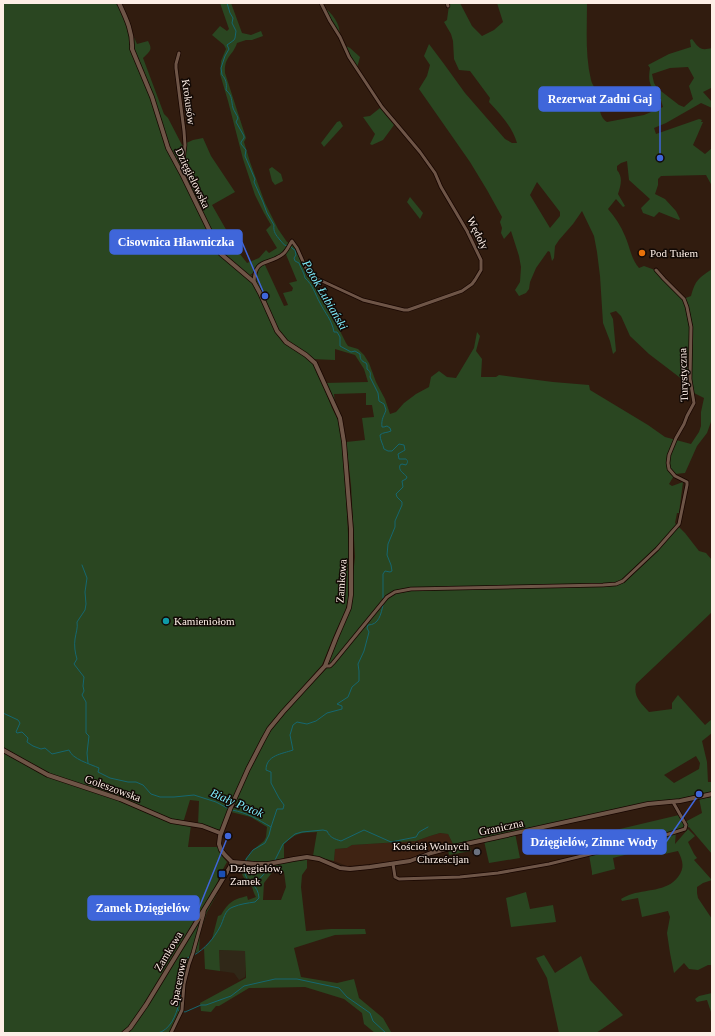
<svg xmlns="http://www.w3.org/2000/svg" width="715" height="1036" font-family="Georgia,serif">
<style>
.commercial{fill:#302818}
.built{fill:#3f2313}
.green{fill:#2a4621;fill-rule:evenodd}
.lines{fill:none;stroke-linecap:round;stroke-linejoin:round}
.stream{stroke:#166770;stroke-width:1}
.street-casing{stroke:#180600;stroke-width:4.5}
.secondary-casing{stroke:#180600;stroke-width:5.5}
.street{stroke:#6e5547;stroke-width:3}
.secondary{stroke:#6e5547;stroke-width:4}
.food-dot{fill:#e8710a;stroke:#120905;stroke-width:1.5}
.culture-dot{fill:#0f9aa8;stroke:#120905;stroke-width:1.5}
.worship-dot{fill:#6b7280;stroke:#120905;stroke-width:1.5}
.transit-dot{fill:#1a4fb4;stroke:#120905;stroke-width:1.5}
.labels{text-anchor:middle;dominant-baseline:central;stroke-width:3;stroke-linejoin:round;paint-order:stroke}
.street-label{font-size:11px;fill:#fdeee6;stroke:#120905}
.poi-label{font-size:11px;fill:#fdeee6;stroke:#120905;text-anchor:start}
.water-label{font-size:12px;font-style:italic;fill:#7eedfc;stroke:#120905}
.leader{fill:none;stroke:#3f66da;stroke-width:1.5}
.callout-dot{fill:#3f66da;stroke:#120905;stroke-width:1.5}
.callout{fill:#3f66da;stroke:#3f66da;stroke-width:1.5}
.callout-label{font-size:12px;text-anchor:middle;font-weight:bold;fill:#fff}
</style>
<rect width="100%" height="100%" fill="#311c0f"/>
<path class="commercial" d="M219 950 246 951 245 977 239 980 234 973 220 971Z"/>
<path class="built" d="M440 833 448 834 454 846 411 859 392 862 347 866 334 861 335 849 347 848 352 845 416 841 430 836Z"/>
<g class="green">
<path d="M3 3H117L127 26 133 35 137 44 148 41C153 50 150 51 143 58L164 114 168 118 182 145 193 140 203 138 211 156 235 192 212 205 240 254 247 263 259 258 266 250 269 253 277 248 266 230 271 225 264 213 255 195 243 159 228 101 220 74 221 61 226 49 224 45 212 35 220 26 227 31 229 29 220 3H231L242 33 251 35 261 31 263 36 252 40H246L237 43C233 56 224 56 225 73L246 138 244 142 250 162 265 203 278 229 287 242 294 245 300 260 305 268 308 276 317 282V285L346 343 348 346 358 349 364 355 369 363 376 382 385 399 390 414 396 412 404 403 416 394 429 387 431 377 439 371 447 377 456 378 474 348 477 332 480 336 476 351 482 359 481 377H496L499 375 553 382 589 385 590 390 648 425 665 437 691 444 699 432 701 426V412L704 398 690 391 687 383 649 354 630 336 621 316 616 311 610 313 613 319 616 351 613 354 610 341 603 323 600 276 597 252 594 236 582 211 573 224 559 240 555 246 554 258 552 261 550 252 548 251 536 268 530 282 529 289 526 293 519 296 515 290 520 282 521 267 519 256 511 231 504 239 501 233 502 228 500 222 502 217 487 190 470 162 419 89 427 76 430 65 424 56 429 44 444 64 465 93 505 139 512 143H517C512 126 500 114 489 102L490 98 470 71 459 70 454 59 453 41 451 34 444 22 447 20 449 5 453 3H460L472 26 482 36 494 30 503 22 497 3H587C587 29 585 55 591 80 592 85 596 89 598 94 601 104 597 115 607 122L644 115 663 107 659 94C649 87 648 80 650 68L648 65 669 54 691 47 690 40 692 39C699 48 700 51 712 48L711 53 712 54V87L711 88 703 92 712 102V108L701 103 666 123 654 128 656 134 699 119 702 120 701 122H703L697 136 693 145 705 154 712 148V186L706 175 661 176 658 179V185L655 194 665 199 676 211 680 219 679 220 659 212 654 217 643 213 641 208 650 199 629 180 627 161 621 163 617 166V170C623 177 621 185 618 194L625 206 623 207 616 199 608 209C615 217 621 226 625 236 630 247 631 259 639 268L644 266 655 270 663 280 683 299 691 296C696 279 698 279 712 269V419L707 433 697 446 685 473 675 474 669 484 672 486 683 482 679 513H677L675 523 685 533 699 551 706 553 712 560V612L636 684C633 697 641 703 649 712L672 709V703L678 695 705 725 712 719V733L702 741 707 762 708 782H712V793L515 833 520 858 489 863 484 841 454 846 448 834 440 833 430 836 416 841 352 845 347 848 335 849 334 861 313 856 317 832C299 833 298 832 284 844V860L265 863 245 860 254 849 264 841 266 837 267 827 251 817 231 812 247 775 264 740 284 713 326 669 330 659 349 611 355 557 351 485 346 442 365 440 362 418 374 417 372 405H366V393L334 394 335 406 324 383 368 382 364 369 355 355 335 349V360L311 359 319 374 332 408 338 420 340 426 344 458 349 552 348 601 345 611 335 633 322 665 282 710 261 738 243 777 220 830 198 825 199 801 190 800 183 823 191 825 188 847H218L222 856 227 862 219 876 218 881 214 889 217 894 207 912 200 934 199 951 192 955 188 963 181 1010 170 1033H3ZM688 67 694 78 689 86 693 99 684 107 679 105 657 88 654 83 652 74 670 68ZM537 182 560 212V216L550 228 530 195ZM285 252 297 281 289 283 293 288 292 291 283 293 288 305 284 306 265 265C259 265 256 270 255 276L250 275 253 273 255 268 257 265ZM696 756 700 763 699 769 674 783 664 775Z"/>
<path d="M322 5C333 15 340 22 340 37Z"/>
<path d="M344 45 350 48 360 57 357 68Z"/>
<path d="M380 108 394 125 383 140 372 145 370 144 375 134 363 117 370 116Z"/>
<path d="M340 121 343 126 324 147 321 143 337 122Z"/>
<path d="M272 167 281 174 283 181 275 185 272 181 269 169Z"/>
<path d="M410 197 423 213 420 219 407 202Z"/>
<path d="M712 797V854L689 827 676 831 675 844 688 829 695 836 688 842 694 854 697 858 694 860 711 879 712 878V880L703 883 697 887V893L698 898 712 919V965H708L698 970 689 969 684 963 674 973 670 953 667 933 670 917 668 911 642 917 638 898 622 901 621 899C623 898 626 896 629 895 645 889 667 892 678 877 685 868 683 861 678 851L660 855 656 837 634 843 636 852 613 858 615 869 592 875V872L586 837 679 815 685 822 702 813 699 798Z"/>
<path d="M469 844 471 851 449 855 448 850Z"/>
<path d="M307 858V868L302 875 301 887 306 931 331 929H365L366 934 335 935 294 948 301 977 337 983 354 979 359 998 383 1018 391 1032 393 1033H375L364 1024 362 1013 344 999 305 987 249 988 219 1006H216L211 1012 201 1011 200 1003 246 978 245 951 219 950 220 971 205 969 204 948 212 939 218 916 221 915C229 902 232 900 247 896L248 900 256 897C254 894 253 890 252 887 246 879 240 878 242 866H266L294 859ZM274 870 284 872 286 887 281 900H263L264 883Z"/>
<path d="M526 892 530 909 553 905 556 922 511 927 506 898Z"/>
<path d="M544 955 555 973 581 956 590 980 623 1015 596 1033H559L547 978 536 958Z"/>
<path d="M712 993V1015L707 1000 697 1002 695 999 699 996Z"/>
</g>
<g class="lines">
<g class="stream">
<path d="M227 3 230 13 233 18 232 23 236 31 235 38 234 40 227 45 229 49 225 56 221 68 222 75C226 79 227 84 226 90 233 96 231 101 233 108 234 111 237 115 238 118L236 122 244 136V138L241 142V144L246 150 245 156 254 177 255 179 254 182 263 202 267 213 274 225C273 232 276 235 280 240 283 243 283 245 287 246"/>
<path d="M290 246 293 249 295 250 296 255 294 258 295 261 299 263C301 269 304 272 305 278 313 285 315 294 320 303 325 313 332 320 334 332H337L340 337V346L351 352 355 351 360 354C360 359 361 361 366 363L367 365V369C370 371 371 373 370 377L378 393 379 401 384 404 386 410C384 416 381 419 382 427H384L387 426 390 428 391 431C387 433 383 432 380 435 380 440 383 444 384 449L388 451H392L399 444 404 445 405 450 398 454 399 459H406C408 461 408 462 406 465L402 464 400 465C398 471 404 473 407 477L406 479 402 481 403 487 396 494 397 497 402 502V505L395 521V527L388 544 387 555 391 565 392 571 390 572 385 571 383 574V598"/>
<path d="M82 565 87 578 85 592 86 604 85 610 77 622C78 628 76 632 75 639 74 645 75 653 77 659L74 664 84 677 83 686 84 691 82 695 86 702V733L89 736 87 753 88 763"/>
<path d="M3 713 18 720 20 723 16 732 17 733 22 732 28 738 27 742 33 746 41 749 45 748 52 754 69 750C72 759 90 764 99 768L98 772 110 778 128 782H136L143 785 151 794 160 797H174L194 795 216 802 229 809"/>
<path d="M232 810C248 813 257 819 271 827"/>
<path d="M246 861V859L253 850 265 843 269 835 271 827 277 809H283L284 805 279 798 271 783V772L266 770C266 755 282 754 293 750L290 735 293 725 297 722 307 724 316 721 327 713 342 709V706L337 704 348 697 352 687 359 681V671L358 664 364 651 369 632 367 628 368 625C379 625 381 614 383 605"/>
<path d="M274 862 283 844 295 834 302 832 323 830 327 831C330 838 335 839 341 841L364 830 391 842 416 837 419 832 428 827"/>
<path d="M254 885 271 866"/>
<path d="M194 955C205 949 214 938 220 927 224 920 224 910 233 907 240 904 248 903 255 902L259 898C258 884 248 884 245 874 244 871 245 867 246 864"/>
<path d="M178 1010 185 1012 201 1005H206L231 996 244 986 275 979H297L339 988 347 997 370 1013 373 1021 386 1033"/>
<path d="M158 1033C182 1027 182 980 185 960L189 957"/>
</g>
<g class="street-casing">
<g id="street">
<path d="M447 3 448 6"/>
<path d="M179 53 176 64V68L184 131 185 145 183 161 184 172 183 176"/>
<path d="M254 282C255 257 268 266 283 254 287 251 289 245 292 241L297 248 309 275 363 300 404 310H408L462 291 472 284 475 280 481 270V260L467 231 441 187 435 173 420 152 399 127 382 107 349 57 340 37 330 21 321 3"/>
<path d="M325 666H330L333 663 387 597 395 592 411 589 603 585 616 584 623 581 657 549 679 524 687 485V482L675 476 669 469 668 463 669 455 676 438 684 424 687 416 694 403 690 379 691 327 687 307 684 299 664 279 656 270"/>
<path d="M393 864 395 877 399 879 460 877 498 873 549 864 656 838 685 829 686 825 673 802"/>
<path d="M171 1033 182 1010 184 984 189 964 193 953 204 913V911"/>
</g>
</g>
<g class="secondary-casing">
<g id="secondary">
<path d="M119 3C126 18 133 32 132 49L152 97 168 148 183 176 221 254 254 282 260 293 277 331 282 337 286 342 306 355 315 363 340 418 344 442 351 529V595L349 608 336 638 325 666 283 712 269 729 263 740 248 769 231 807 220 836 219 844 221 850 225 855 232 862"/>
<path d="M3 750 48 775 120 799 171 821 202 826 220 833"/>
<path d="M232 862 257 864H268L294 859 307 857 319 859 340 868 350 869 370 867 410 861 431 853 457 846 648 804 680 801 712 794"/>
<path d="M124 1033 130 1028 146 1005 230 867 232 862"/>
</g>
</g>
<use href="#street" class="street"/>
<use href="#secondary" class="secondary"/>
</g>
<circle class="food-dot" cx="642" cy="253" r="4"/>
<circle class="culture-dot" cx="166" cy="621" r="4"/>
<circle class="worship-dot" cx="477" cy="852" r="4"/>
<rect class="transit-dot" x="218" y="870" width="8" height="8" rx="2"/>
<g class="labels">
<g class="street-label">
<text transform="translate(189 102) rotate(82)">Krokusów</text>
<text transform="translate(193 178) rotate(64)">Dzięgielowska</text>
<text transform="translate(478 233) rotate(64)">Wędoły</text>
<text transform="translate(683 375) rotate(-92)">Turystyczna</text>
<text transform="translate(341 581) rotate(-86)">Zamkowa</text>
<text transform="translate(113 788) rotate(20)">Goleszowska</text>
<text transform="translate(501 827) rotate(-12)">Graniczna</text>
<text transform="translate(168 951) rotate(-59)">Zamkowa</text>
<text transform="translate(178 982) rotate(-79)">Spacerowa</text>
</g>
<g class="poi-label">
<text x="650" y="253">Pod Tułem</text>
<text x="174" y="621">Kamieniołom</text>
<text x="469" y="846" text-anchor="end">Kościół Wolnych<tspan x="469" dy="13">Chrześcijan</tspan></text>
<text x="230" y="868">Dzięgielów,<tspan x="230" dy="13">Zamek</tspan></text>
</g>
<g class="water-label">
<text transform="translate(325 295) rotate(60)">Potok Łubiański</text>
<text transform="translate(237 803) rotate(23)">Biały Potok</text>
</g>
</g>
<path class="leader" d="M660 158L660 99M265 296L242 242M699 794L666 842M228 836L199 908"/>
<g class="callout-dot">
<circle cx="660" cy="158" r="4"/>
<circle cx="265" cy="296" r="4"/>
<circle cx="699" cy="794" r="4"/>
<circle cx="228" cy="836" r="4"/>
</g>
<g class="callout">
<rect x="539" y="87" width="121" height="24" rx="4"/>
<rect x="110" y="230" width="132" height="24" rx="4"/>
<rect x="523" y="830" width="143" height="24" rx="4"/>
<rect x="88" y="896" width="111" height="24" rx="4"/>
</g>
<g class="callout-label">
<text x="600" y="103">Rezerwat Zadni Gaj</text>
<text x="176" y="246">Cisownica Hławniczka</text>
<text x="594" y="846">Dzięgielów, Zimne Wody</text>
<text x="143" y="912">Zamek Dzięgielów</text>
</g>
<rect width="715" height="1036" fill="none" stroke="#fdeee6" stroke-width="8"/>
</svg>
